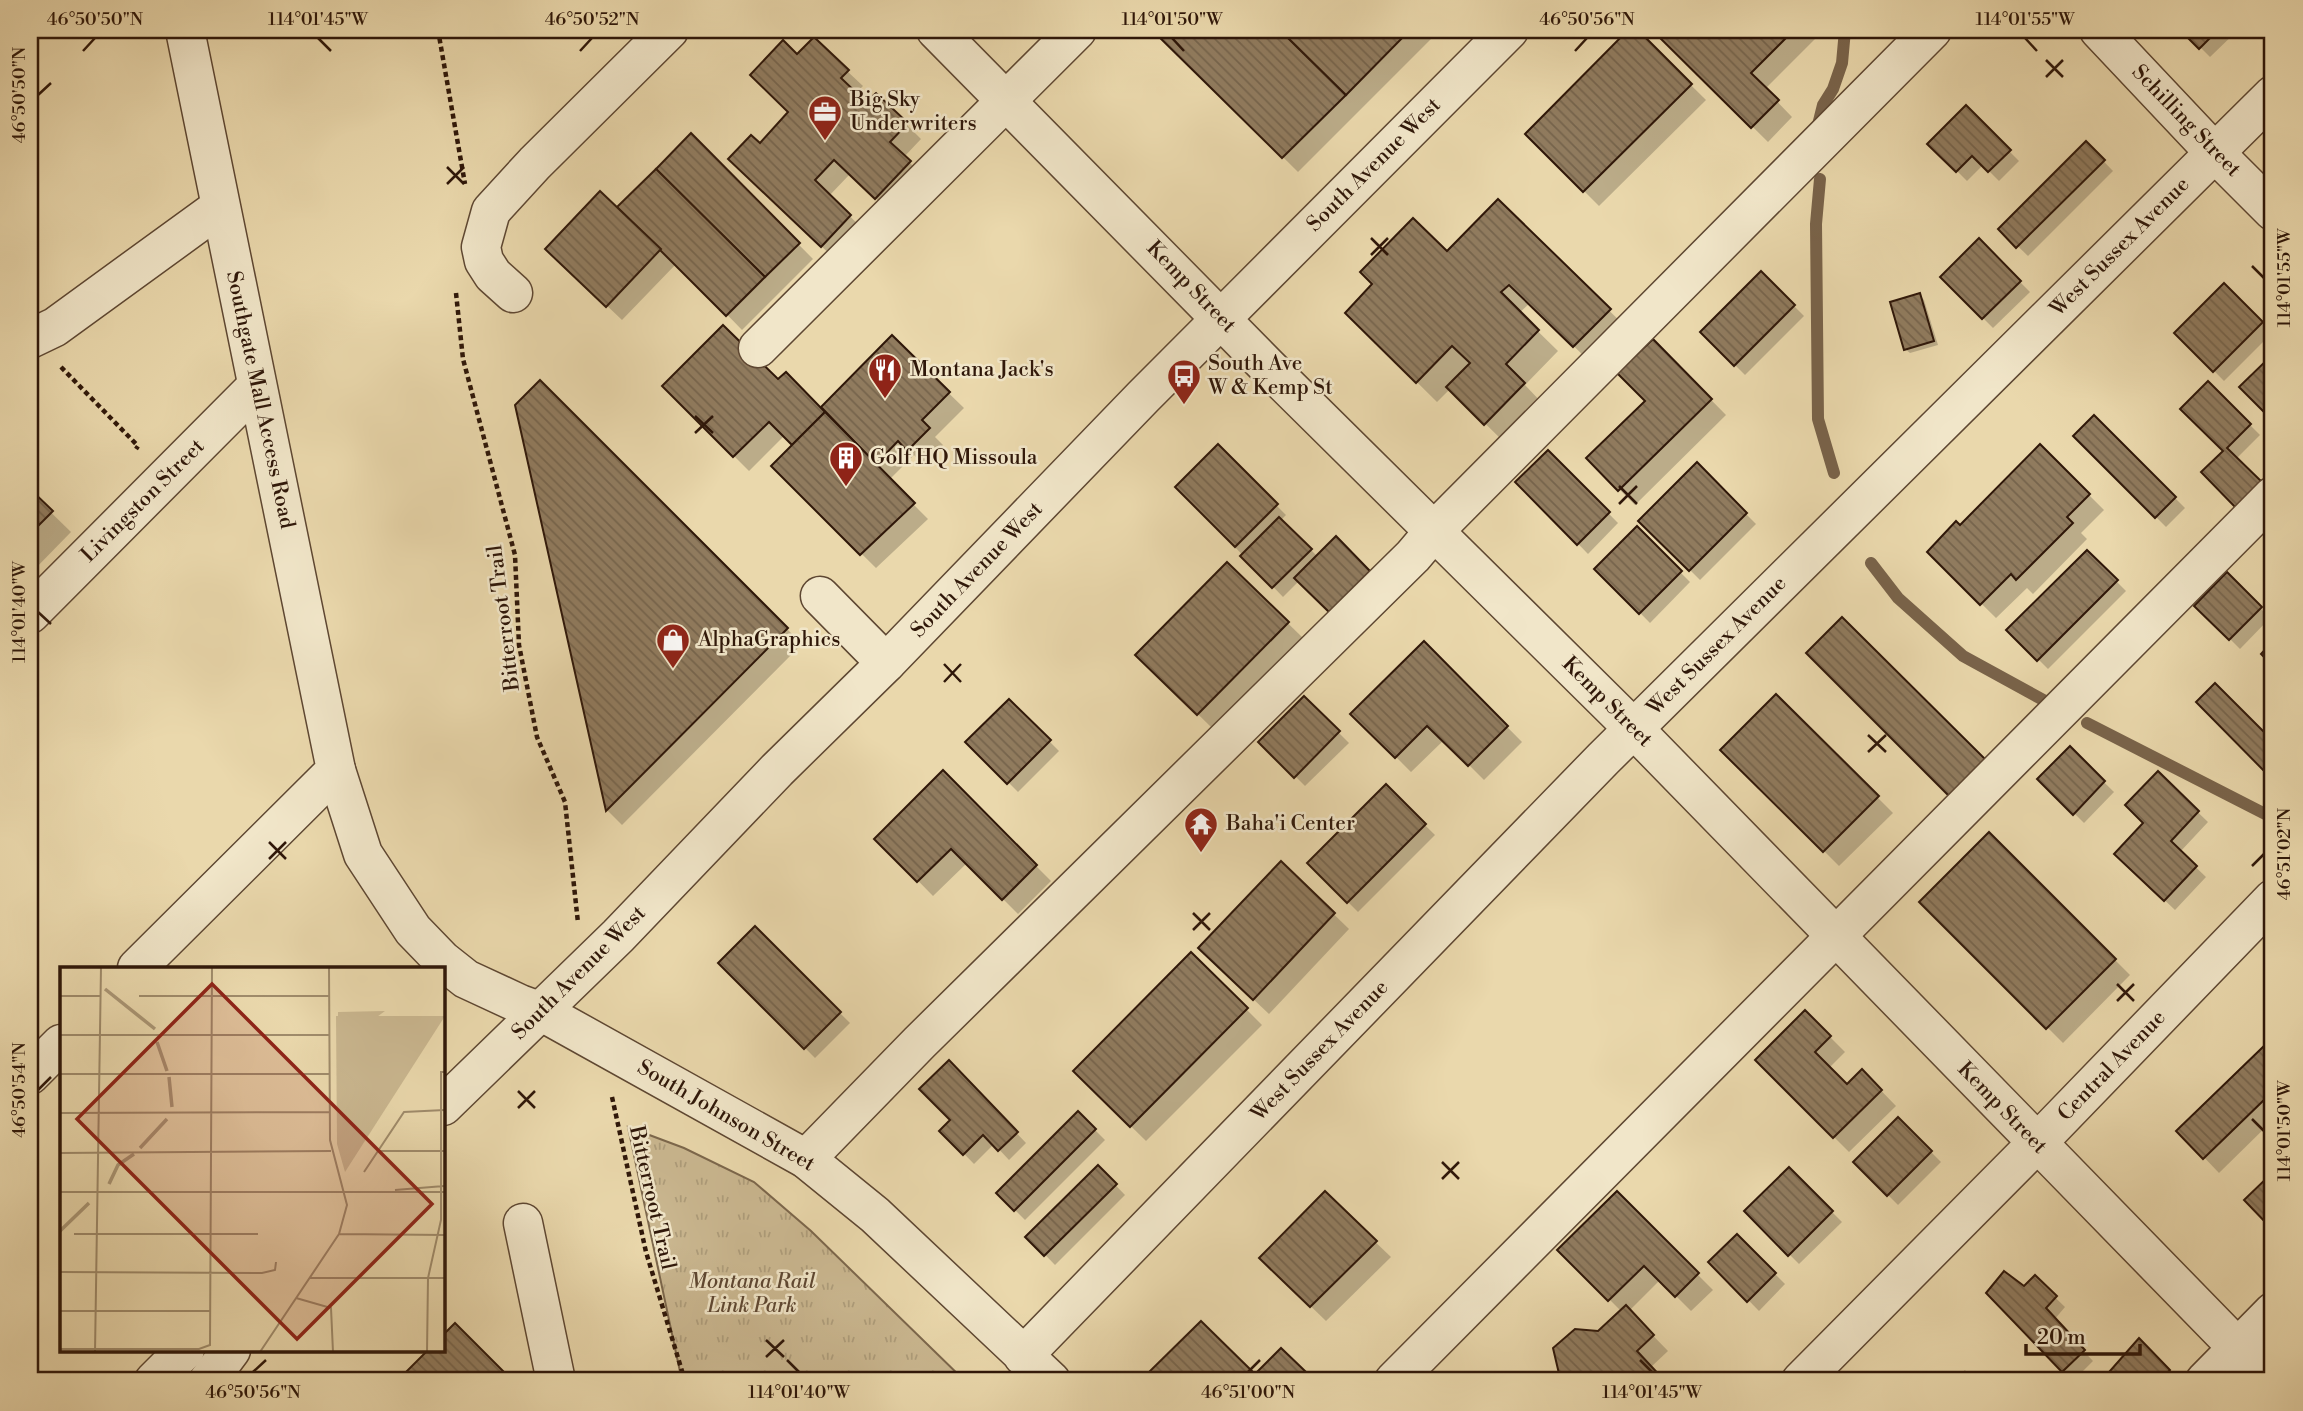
<svg xmlns="http://www.w3.org/2000/svg" width="2303" height="1411" font-family="'Libre Bodoni',serif">
<style>
.park{fill:url(#park-tufts);stroke:#7c674c;stroke-width:2}
.shadow{fill:#0003}
.lines{fill:none;stroke-linecap:round;stroke-linejoin:round}
.stream{stroke:#79634a;stroke-width:12}
.building{fill:url(#building-back-hatch);stroke:#2f1709;stroke-width:2}
.minor-casing{stroke:#5e4732;stroke-width:41}
.path{stroke:#2f1709;stroke-width:4.5;stroke-dasharray:5 3.5;stroke-linecap:butt}
.minor{stroke:#f1e6c9;stroke-width:38}
.ticks{fill:none;stroke:#2f1709;stroke-width:2.5}
.labels{text-anchor:middle;dominant-baseline:central;stroke-width:5;stroke-linejoin:round;paint-order:stroke}
.poi-label{font-size:21px;fill:#2f1709;stroke:#f1e6c9;text-anchor:start}
.street-label{font-size:21px;fill:#2f1709;stroke:#f1e6c9}
.park-label{font-size:21px;font-style:italic;fill:#5e4732;stroke:#f1e6c9}
.inset-river{fill:none;stroke:#aa9675;stroke-width:3.5}
.inset-road{fill:none;stroke:#9f8b6b;stroke-width:2}
.view{fill:#8f2418;fill-opacity:0.15;stroke:#8f2418;stroke-width:3.5}
.inset-edge{fill:none;stroke:#2f1709;stroke-width:3.5}
.neatline{fill:none;stroke:#2f1709;stroke-width:2.5}
.ticks-label{font-size:18px;text-anchor:middle;fill:#2f1709}
</style>
<defs>
<pattern id="park-tufts" width="24" height="20" patternUnits="userSpaceOnUse" patternTransform="scale(1.75)"><rect width="24" height="20" fill="#cab790"/><path d="M3 7l-1-3M5 7V3M7 7l1-3M15 17l-1-3M17 17v-4M19 17l1-3" fill="none" stroke="#ae9d7b"/></pattern>
<pattern id="building-back-hatch" width="6" height="6" patternUnits="userSpaceOnUse" patternTransform="scale(1.75)"><rect width="6" height="6" fill="#907b5e"/><path d="M-1 5l2 2M0 0l6 6M5-1l2 2" fill="none" stroke="#76644c"/></pattern>
</defs>
<rect width="100%" height="100%" fill="#ead8ac"/>
<filter id="stains"><feTurbulence type="fractalNoise" baseFrequency=".00286" numOctaves="4"/><feColorMatrix values="0 0 0 0 .2 0 0 0 0 .09 0 0 0 0 .02 0 0 0 .5 -.17"/></filter>
<radialGradient id="worn" r=".72"><stop offset=".6" stop-color="#630" stop-opacity="0"/><stop offset="1" stop-color="#630" stop-opacity=".3"/></radialGradient>
<path class="park" d="M628 1127 684 1148 754 1182 811 1231 965 1381H682Z"/>
<g class="shadow">
<path d="M1155 30H1436L1438 32 1298 172Z"/>
<path d="M1631 30H1635L1706 100 1599 206 1527 134Z"/>
<path d="M1655 30H1824L1765 89 1792 117 1768 142Z"/>
<path d="M2183 30H2238L2210 57Z"/>
<path d="M814 40 863 86 855 94 866 105 906 124 921 139 904 157 924 177 891 213 850 174 829 196 865 231 837 261 745 174 760 145 791 112 797 56Z"/>
<path d="M1966 108 2019 161 1999 181 1983 165 1967 181 1930 144Z"/>
<path d="M691 136 813 259 742 330 677 263 622 320 563 264Z"/>
<path d="M2086 143 2113 171 2028 256 2000 229Z"/>
<path d="M1498 202 1629 330 1594 366 1530 303 1519 313 1558 351 1525 385 1543 404 1505 443 1450 389 1437 402 1347 313 1447 254Z"/>
<path d="M1979 241 2030 292 1993 328 1942 277Z"/>
<path d="M1761 273 1804 316 1745 375 1702 332Z"/>
<path d="M2224 286 2272 333 2224 381 2177 333Z"/>
<path d="M1920 295 1924 300 1938 345 1910 353 1905 349Z"/>
<path d="M892 338 964 408 935 437 943 445 923 465 914 455 889 480 928 519 876 568 773 466 795 445 785 435 749 471 664 386 778 382 821 410Z"/>
<path d="M1653 341 1726 415 1635 505 1588 458 1647 401Z"/>
<path d="M540 382 802 644 622 825 607 810 517 406Z"/>
<path d="M2208 383 2260 435 2236 459 2225 451Z"/>
<path d="M2094 417 2185 508 2166 527 2075 436Z"/>
<path d="M2040 446 2104 510 2081 533 2087 539 2033 594 2027 588 1996 618 1929 552 1960 527Z"/>
<path d="M1218 447 1286 515 1281 520 1318 557 1336 539 1379 582 1340 621 1300 580 1283 597 1177 487Z"/>
<path d="M1548 452 1618 523 1588 554 1518 482Z"/>
<path d="M1697 465 1756 524 1700 580 1641 521Z"/>
<path d="M30 492 71 532 30 574Z"/>
<path d="M1637 529 1690 582 1650 623 1597 569Z"/>
<path d="M2087 552 2126 591 2048 669 2009 630Z"/>
<path d="M1227 564 1303 638 1213 729 1138 655Z"/>
<path d="M2227 575 2270 618 2240 649 2197 606Z"/>
<path d="M1424 643 1522 742 1484 780 1444 740 1411 772 1353 714Z"/>
<path d="M1776 696 1893 813 1839 866 1723 750Z"/>
<path d="M1304 698 1349 743 1305 786 1261 742Z"/>
<path d="M1009 701 1059 751 1018 792 968 742Z"/>
<path d="M2070 749 2114 792 2084 823 2040 779Z"/>
<path d="M943 773 1051 881 1018 914 967 863 933 896 877 839Z"/>
<path d="M2158 774 2208 822 2180 852 2206 877 2175 910 2116 854 2146 823Z"/>
<path d="M1386 787 1435 835 1358 912 1309 863Z"/>
<path d="M1989 834 2130 975 2063 1043 1922 902Z"/>
<path d="M1281 863 1349 929 1269 1014 1215 963Z"/>
<path d="M755 929 850 1023 815 1058 721 963Z"/>
<path d="M1191 954 1262 1025 1146 1141 1075 1071Z"/>
<path d="M1805 1012 1845 1052 1829 1068 1847 1086 1862 1071 1896 1106 1849 1152 1757 1060Z"/>
<path d="M2264 1048 2273 1058V1120L2219 1173 2179 1131Z"/>
<path d="M949 1063 1026 1143 1009 1160 994 1144 974 1164 942 1131 952 1120Z"/>
<path d="M1078 1113 1105 1140 1025 1220 998 1193Z"/>
<path d="M1898 1119 1941 1162 1898 1205 1855 1162Z"/>
<path d="M1098 1167 1125 1195 1055 1265 1028 1237Z"/>
<path d="M1789 1169 1842 1222 1799 1264 1746 1211Z"/>
<path d="M1325 1194 1391 1257 1326 1321 1261 1258Z"/>
<path d="M1617 1194 1713 1290 1691 1311 1660 1280 1629 1311 1668 1351 1651 1367 1664 1381H1566L1562 1377 1598 1333 1621 1311 1560 1250Z"/>
<path d="M1737 1236 1785 1284 1759 1311 1711 1262Z"/>
<path d="M2035 1278 2065 1307 2054 1320 2093 1361 2073 1381 1988 1293 2024 1288Z"/>
<path d="M455 1325 511 1381H400L431 1350H443V1337Z"/>
<path d="M2139 1341 2179 1381H2122L2112 1371Z"/>
<path d="M1281 1351 1312 1381H1155L1149 1375 1255 1376Z"/>
</g>
<g class="lines">
<g class="stream">
<path d="M1818 125 1823 105 1833 89 1842 63 1845 30"/>
<path d="M1820 179 1816 224 1818 419 1834 473"/>
<path d="M1871 563 1898 598 1963 656 2047 702"/>
<path d="M2087 723 2273 818"/>
</g>
</g>
<g class="building">
<path d="M1152 30H1280L1346 95 1282 158Z"/>
<path d="M1280 30H1410L1346 95Z"/>
<path d="M1628 30H1638L1692 84 1583 192 1525 134Z"/>
<path d="M1652 30H1794L1751 73 1779 100 1751 128Z"/>
<path d="M2180 30H2218L2199 49Z"/>
<path d="M814 37 849 70 841 78 866 102 876 93 908 123 890 142 911 161 875 199 834 160 815 180 851 215 821 247 728 159 751 135 760 143 788 112 750 75 783 40 797 54Z"/>
<path d="M1966 105 2011 150 1988 172 1972 156 1956 172 1927 144Z"/>
<path d="M691 133 800 243 765 277 656 169Z"/>
<path d="M2086 141 2105 160 2016 248 1998 229Z"/>
<path d="M656 169 765 277 726 316 617 207Z"/>
<path d="M600 191 661 249 606 307 545 249Z"/>
<path d="M1498 199 1611 309 1573 347 1509 285 1501 292 1539 330 1506 364 1525 383 1484 425 1446 387 1470 363 1452 346 1416 383 1345 313 1372 284 1360 272 1413 218 1447 251Z"/>
<path d="M1979 238 2021 281 1982 319 1940 277Z"/>
<path d="M1761 271 1795 305 1734 366 1700 332Z"/>
<path d="M2224 283 2263 322 2213 372 2174 333Z"/>
<path d="M1920 293 1934 341 1904 350 1890 302Z"/>
<path d="M723 325 778 379 786 372 825 412 792 445 769 422 733 457 662 386Z"/>
<path d="M892 335 950 392 922 420 930 428 907 451 898 441 876 464 821 407Z"/>
<path d="M1653 339 1712 399 1618 491 1586 458 1645 401 1617 373Z"/>
<path d="M2273 354V421L2239 387Z"/>
<path d="M540 380 788 628 606 811 515 405Z"/>
<path d="M2208 381 2251 424 2227 448 2263 483 2237 509 2201 472 2223 451 2180 409Z"/>
<path d="M825 412 915 503 860 555 771 466Z"/>
<path d="M2094 415 2176 497 2155 518 2073 436Z"/>
<path d="M1218 444 1278 504 1235 547 1175 487Z"/>
<path d="M2040 444 2090 494 2067 517 2073 523 2016 580 2011 574 1980 605 1927 552 1956 521 1960 525Z"/>
<path d="M1548 450 1610 512 1577 545 1515 482Z"/>
<path d="M1697 462 1747 513 1689 571 1638 521Z"/>
<path d="M30 489 53 511 30 534Z"/>
<path d="M1279 517 1312 549 1272 588 1240 556Z"/>
<path d="M1637 526 1682 571 1639 614 1594 569Z"/>
<path d="M1336 536 1370 571 1329 612 1294 578Z"/>
<path d="M2087 550 2118 580 2037 661 2006 630Z"/>
<path d="M1227 562 1289 622 1197 715 1135 655Z"/>
<path d="M2227 572 2262 607 2229 640 2194 606Z"/>
<path d="M1842 617 1992 766 1956 803 1806 653Z"/>
<path d="M1424 641 1508 726 1468 766 1427 726 1395 758 1350 714Z"/>
<path d="M2273 641V666L2261 654Z"/>
<path d="M2215 683 2273 741V780L2196 702Z"/>
<path d="M1776 694 1879 796 1823 852 1720 750Z"/>
<path d="M1304 696 1340 731 1294 778 1258 742Z"/>
<path d="M1009 699 1051 740 1007 784 965 742Z"/>
<path d="M2070 746 2105 781 2073 815 2037 779Z"/>
<path d="M943 770 1037 865 1002 900 951 849 917 882 874 839Z"/>
<path d="M2158 771 2199 811 2171 841 2197 866 2164 901 2114 854 2143 823 2125 805Z"/>
<path d="M1386 784 1426 824 1347 903 1307 863Z"/>
<path d="M1989 832 2116 959 2046 1029 1919 902Z"/>
<path d="M1281 861 1335 913 1253 1000 1198 948Z"/>
<path d="M755 926 841 1012 804 1049 718 963Z"/>
<path d="M1191 952 1248 1008 1130 1127 1073 1071Z"/>
<path d="M1805 1010 1831 1036 1815 1052 1847 1084 1862 1069 1882 1090 1833 1138 1755 1060Z"/>
<path d="M2264 1046 2273 1055V1107L2265 1099 2203 1159 2176 1131Z"/>
<path d="M949 1060 1018 1132 998 1151 983 1135 963 1155 939 1131 950 1120 919 1089Z"/>
<path d="M1078 1111 1096 1129 1014 1211 996 1193Z"/>
<path d="M1898 1117 1932 1151 1887 1196 1853 1162Z"/>
<path d="M1098 1165 1117 1184 1044 1256 1025 1237Z"/>
<path d="M1789 1167 1833 1211 1788 1256 1744 1211Z"/>
<path d="M2273 1172V1226L2271 1228 2244 1200Z"/>
<path d="M1325 1191 1377 1241 1310 1307 1259 1258Z"/>
<path d="M1617 1191 1699 1273 1675 1297 1644 1266 1608 1301 1557 1250Z"/>
<path d="M1737 1234 1776 1273 1747 1302 1708 1262Z"/>
<path d="M2004 1271 2024 1286 2035 1275 2057 1296 2046 1308 2085 1350 2062 1372 1986 1293Z"/>
<path d="M1626 1305 1654 1335 1637 1351 1665 1381H1572L1560 1378 1553 1348 1575 1329 1598 1331Z"/>
<path d="M1201 1321 1255 1374 1281 1348 1305 1371 1294 1381H1152L1146 1375Z"/>
<path d="M455 1323 508 1376 503 1381H397L428 1350H443V1335Z"/>
<path d="M2139 1338 2170 1370 2160 1381H2120L2110 1371Z"/>
<path d="M1965 1372 1975 1381H1956Z"/>
</g>
<g class="lines">
<g class="minor-casing">
<g id="minor">
<path d="M936 30 1268 367 1634 729 2270 1381"/>
<path d="M2099 30 2215 153 2273 211"/>
<path d="M513 293 493 275 484 261 481 247 491 211 535 163 669 30"/>
<path d="M30 339 55 327 220 207"/>
<path d="M758 348 1077 30"/>
<path d="M820 596 886 663"/>
<path d="M30 614 256 387"/>
<path d="M336 770 363 854 413 930 442 960 466 979 520 1004 542 1012 806 1159 875 1215 1051 1381"/>
<path d="M137 968 336 770 185 30"/>
<path d="M30 1075 61 1044"/>
<path d="M443 1106 618 936 777 770 886 663 1143 397 1509 30"/>
<path d="M806 1159 919 1043 1413 556 1435 530 1932 30"/>
<path d="M523 1223 556 1381"/>
<path d="M1023 1356 1603 759 2273 95"/>
<path d="M154 1381 185 1350"/>
<path d="M208 1381 231 1350"/>
<path d="M1394 1381 2273 496"/>
<path d="M1801 1381 2036 1144 2273 899"/>
<path d="M2205 1381 2273 1312"/>
</g>
</g>
<g class="path">
<path d="M438 30 465 184"/>
<path d="M456 293 463 359 515 555 519 645 537 737 565 802 578 923"/>
<path d="M61 367 138 446 136 449"/>
<path d="M612 1097 646 1252 685 1381"/>
</g>
<use href="#minor" class="minor"/>
</g>
<path class="ticks" d="M318 38 331 51M1172 38 1184 51M2025 38 2037 51M83 51 95 38M580 51 592 38M1575 51 1587 38M2046 60 2063 77M2046 77 2063 60M38 95 51 83M447 167 464 184M447 184 464 167M1371 238 1388 255M1371 255 1388 238M2252 266 2264 278M695 416 713 433M695 433 713 416M1619 486 1637 504M1619 504 1637 486M38 612 51 624M944 664 961 682M944 682 961 664M1868 735 1886 752M1868 752 1886 735M269 842 286 859M269 859 286 842M2252 866 2264 854M1193 913 1210 930M1193 930 1210 913M2117 984 2134 1001M2117 1001 2134 984M38 1090 51 1077M518 1091 535 1108M518 1108 535 1091M2252 1119 2264 1131M1442 1162 1459 1179M1442 1179 1459 1162M766 1340 784 1357M766 1357 784 1340M787 1360 799 1372M1640 1360 1652 1372M253 1372 266 1360M1248 1372 1260 1360"/>
<defs>
<g id="office-pin" transform="scale(1.75)"><path d="M0 17L-7.5 6A9.5 9.5 0 1 1 7.5 6Z" fill="#8f2418" stroke="#f1e6c9"/><path d="M-6-3h4V-5.5h4V-3h4V5H-6ZM-1-4.5V-3h2v-1.5ZM-6 0V1H6V0Z" fill="#fff"/></g>
<g id="restaurant-pin" transform="scale(1.75)"><path d="M0 17L-7.5 6A9.5 9.5 0 1 1 7.5 6Z" fill="#8f2418" stroke="#f1e6c9"/><path d="M-5-6h1v4h1v-4h1v4h1v-4h1v5L-1.5 .5V6h-2V.5L-5-1ZM5-6V6H3V1.5H1.5Q1.5-4 5-6Z" fill="#fff"/></g>
<g id="bus-pin" transform="scale(1.75)"><path d="M0 17L-7.5 6A9.5 9.5 0 1 1 7.5 6Z" fill="#8f2418" stroke="#f1e6c9"/><path d="M-5-6H5V4H4V6H2V4H-2V6H-4V4H-5ZM-3.5-4V0h7V-4ZM-3.5 1.2v1.5H-2V1.2ZM2 1.2v1.5H3.5V1.2Z" fill="#fff"/></g>
<g id="building-pin" transform="scale(1.75)"><path d="M0 17L-7.5 6A9.5 9.5 0 1 1 7.5 6Z" fill="#8f2418" stroke="#f1e6c9"/><path d="M-4-6H4V6H1V3H-1V6H-4ZM-2.5-4.3h1.7v1.8h-1.7ZM.8-4.3h1.7v1.8H.8ZM-2.5-1h1.7V.8h-1.7ZM.8-1h1.7V.8H.8Z" fill="#fff"/></g>
<g id="shop-pin" transform="scale(1.75)"><path d="M0 17L-7.5 6A9.5 9.5 0 1 1 7.5 6Z" fill="#8f2418" stroke="#f1e6c9"/><path d="M-5-2.5h2.3a2.7 3.5 0 0 1 5.4 0H5L5.5 6h-11ZM-1.5-2.5h3a1.5 2.3 0 0 0-3 0Z" fill="#fff"/></g>
<g id="temple-pin" transform="scale(1.75)"><path d="M0 17L-7.5 6A9.5 9.5 0 1 1 7.5 6Z" fill="#8f2418" stroke="#f1e6c9"/><path d="M0-6L5-2H3V0L6.5 2.5H4V6H1.5V3h-3V6H-4V2.5H-6.5L-3 0V-2H-5Z" fill="#fff"/></g>
</defs>
<g fill-rule="evenodd">
<use href="#office-pin" x="825" y="112"/>
<use href="#restaurant-pin" x="885" y="370"/>
<use href="#bus-pin" x="1184" y="376"/>
<use href="#building-pin" x="846" y="458"/>
<use href="#shop-pin" x="673" y="640"/>
<use href="#temple-pin" x="1201" y="824"/>
</g>
<g class="labels">
<g class="poi-label">
<text x="850" y="100">Big Sky<tspan x="850" dy="24">Underwriters</tspan></text>
<text x="1208" y="364">South Ave<tspan x="1208" dy="24">W &amp; Kemp St</tspan></text>
<text x="910" y="370">Montana Jack's</text>
<text x="870" y="458">Golf HQ Missoula</text>
<text x="698" y="640">AlphaGraphics</text>
<text x="1226" y="824">Baha'i Center</text>
</g>
<g class="street-label">
<text transform="translate(2186 121) rotate(46)">Schilling Street</text>
<text transform="translate(1374 165) rotate(-45)">South Avenue West</text>
<text transform="translate(2120 247) rotate(-45)">West Sussex Avenue</text>
<text transform="translate(1191 287) rotate(46)">Kemp Street</text>
<text transform="translate(260 400) rotate(78)">Southgate Mall Access Road</text>
<text transform="translate(143 501) rotate(-45)">Livingston Street</text>
<text transform="translate(977 570) rotate(-46)">South Avenue West</text>
<text transform="translate(504 618) rotate(-97)">Bitterroot Trail</text>
<text transform="translate(1717 646) rotate(-45)">West Sussex Avenue</text>
<text transform="translate(1607 702) rotate(45)">Kemp Street</text>
<text transform="translate(579 973) rotate(-45)">South Avenue West</text>
<text transform="translate(1320 1051) rotate(-46)">West Sussex Avenue</text>
<text transform="translate(2112 1066) rotate(-46)">Central Avenue</text>
<text transform="translate(2002 1108) rotate(46)">Kemp Street</text>
<text transform="translate(726 1116) rotate(30)">South Johnson Street</text>
<text transform="translate(652 1198) rotate(77)">Bitterroot Trail</text>
</g>
<g class="park-label">
<text x="752" y="1282">Montana Rail<tspan x="752" dy="24">Link Park</tspan></text>
</g>
</g>
<g transform="translate(60 967)">
<rect width="385" height="385" fill="#ead8ac"/>
<path d="M276 49H385L285 205 277 177Z" fill="#cab790"/>
<path d="M325 44 306 58 278 59V45Z" fill="#cab790"/>
<path class="inset-river" d="M45 22 95 62M97 75 107 104M109 110 112 140M80 181 107 152M49 217 58 198 74 187M0 264 29 236"/>
<path class="inset-road" d="M269 0 270 173 287 238 279 267M0 29H40M79 29H269M0 68H269M0 107H269M0 146 269 145M318 184H385M0 186 271 184M304 205 344 145 385 143M335 223 384 219M0 225H385M14 267H198M0 305 202 306 215 303 216 295M250 311H385M236 331 271 341 273 385M0 344H151M0 382H139L150 378 152 0M35 385 41 0M200 385 279 267 385 268M367 385 368 311 381 253V105H385"/>
<path class="view" d="M152 17 372 237 237 372 17 152Z"/>
<rect width="385" height="385" class="inset-edge"/>
</g>
<rect width="2303" height="1411" fill="none" stroke="#ead8ac" stroke-width="77"/>
<path d="M2026 1344v10h114v-10" fill="none" stroke="#2f1709" stroke-width="3.5"/>
<text x="2037" y="1344" font-size="21" fill="#2f1709" stroke="#f1e6c9" stroke-width="5" paint-order="stroke">20 m</text>
<rect x="38" y="38" width="2226" height="1334" class="neatline"/>
<g class="ticks-label">
<text x="95" y="25">46°50'50"N</text>
<text x="318" y="25">114°01'45"W</text>
<text x="592" y="25">46°50'52"N</text>
<text x="1172" y="25">114°01'50"W</text>
<text x="1587" y="25">46°50'56"N</text>
<text x="2025" y="25">114°01'55"W</text>
<text transform="translate(19 95) rotate(-90)" y="6">46°50'50"N</text>
<text transform="translate(2284 278) rotate(-90)" y="6">114°01'55"W</text>
<text transform="translate(19 612) rotate(-90)" y="6">114°01'40"W</text>
<text transform="translate(2284 854) rotate(-90)" y="6">46°51'02"N</text>
<text transform="translate(19 1090) rotate(-90)" y="6">46°50'54"N</text>
<text transform="translate(2284 1131) rotate(-90)" y="6">114°01'50"W</text>
<text x="253" y="1398">46°50'56"N</text>
<text x="799" y="1398">114°01'40"W</text>
<text x="1248" y="1398">46°51'00"N</text>
<text x="1652" y="1398">114°01'45"W</text>
</g>
<rect width="100%" height="100%" filter="url(#stains)"/>
<rect width="100%" height="100%" fill="url(#worn)"/>
</svg>
